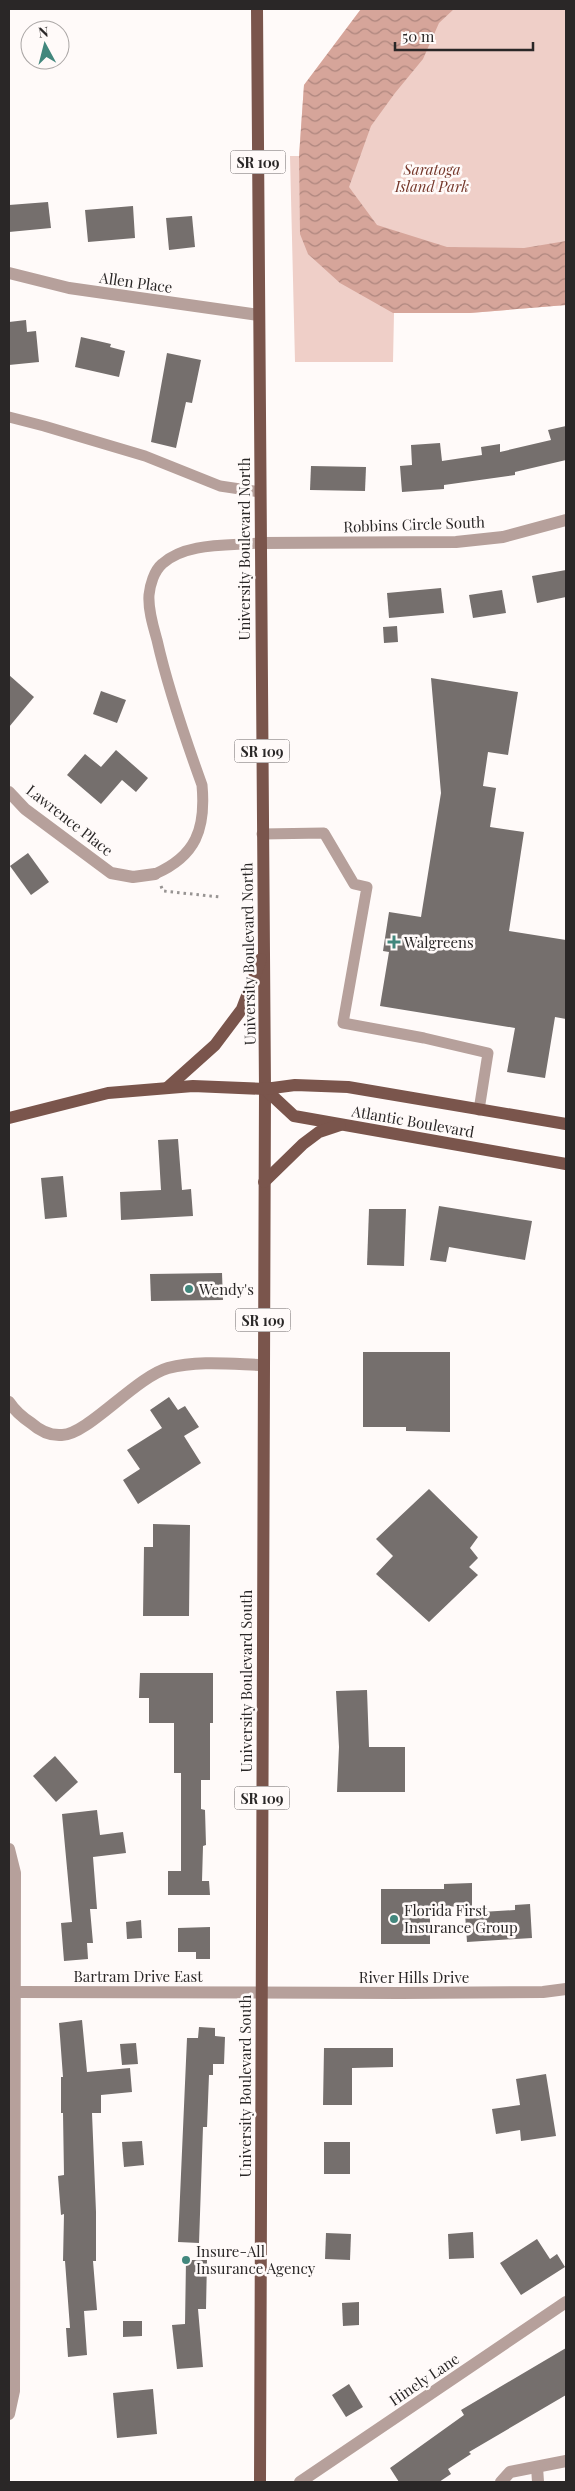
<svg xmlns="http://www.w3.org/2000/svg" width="575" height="2491" font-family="'Playfair Display',serif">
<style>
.park{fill:#efcfc8}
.water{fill:url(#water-waves)}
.building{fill:#756f6d}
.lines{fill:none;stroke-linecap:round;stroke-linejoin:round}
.path{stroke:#989493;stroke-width:3;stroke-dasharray:2.5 4;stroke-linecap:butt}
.service{stroke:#b6a09b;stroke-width:11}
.minor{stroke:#b6a09b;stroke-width:12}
.primary{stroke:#7a554c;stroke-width:12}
.poi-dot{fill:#42877d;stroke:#fffaf9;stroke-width:2}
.labels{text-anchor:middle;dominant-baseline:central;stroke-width:5;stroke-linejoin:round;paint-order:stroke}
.shield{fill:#fffaf9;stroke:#6a6666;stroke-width:1}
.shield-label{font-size:14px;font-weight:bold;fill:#2a2727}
.park-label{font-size:15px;font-style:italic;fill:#75372a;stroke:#fffaf9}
.street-label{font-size:15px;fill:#2a2727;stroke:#fffaf9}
.poi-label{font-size:15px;fill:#2a2727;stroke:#fffaf9;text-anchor:start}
</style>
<defs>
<pattern id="water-waves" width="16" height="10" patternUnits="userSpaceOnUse" patternTransform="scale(1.25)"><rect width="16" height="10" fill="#d6a59a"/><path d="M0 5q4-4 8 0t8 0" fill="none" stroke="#ae867e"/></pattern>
</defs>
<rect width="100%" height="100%" fill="#fffaf9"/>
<path class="park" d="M361 9H566V305L470 313H394L393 362H295L290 156H299L304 85Z"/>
<path class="water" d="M361 9H454L439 23 423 59 395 93 371 126 349 187 377 225 447 247 524 248 566 241V305L470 313H393L340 283 308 254 300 234 299 157 304 85Z"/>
<g class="building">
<path d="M48 202 51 228 9 232V205Z"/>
<path d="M133 206 135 238 88 242 85 210Z"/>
<path d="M192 216 195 247 169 250 166 218Z"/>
<path d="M26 320 27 332 36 331 39 362 9 365V322Z"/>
<path d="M81 337 111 344 110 347 125 351 119 377 75 367Z"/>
<path d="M167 353 201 360 192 403 186 402 176 448 151 442Z"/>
<path d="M566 426V460L515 472V475L444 485V489L402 492 400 466 412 465 411 445 440 443 442 461 482 455 481 447 500 444V452L551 440 548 430Z"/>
<path d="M311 466 366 467 365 491 310 490Z"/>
<path d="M566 570V597L537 603 532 576Z"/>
<path d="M441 588 444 613 389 618 387 593Z"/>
<path d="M502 590 506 613 473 618 469 595Z"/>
<path d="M397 626 398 642 384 643 383 627Z"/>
<path d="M9 675 34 697 9 727Z"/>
<path d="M431 678 518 692 508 755 488 752 483 786 496 788 490 827 524 832 509 931 566 940V1019L555 1017 545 1078 507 1072 515 1028 380 1006 389 952 383 951 389 912 421 917 441 793Z"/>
<path d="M101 691 126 700 117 723 93 714Z"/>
<path d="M116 750 148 778 136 792 122 780 101 804 67 775 85 754 101 767Z"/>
<path d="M28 853 49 882 31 895 10 866Z"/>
<path d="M178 1139 182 1190 191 1189 193 1216 121 1220 120 1192 161 1190 158 1140Z"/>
<path d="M63 1176 67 1217 45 1219 41 1178Z"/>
<path d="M439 1206 532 1221 525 1260 449 1247 446 1262 430 1260Z"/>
<path d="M369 1209H406L404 1266 367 1265Z"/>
<path d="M222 1273 223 1300 151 1301 150 1274Z"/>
<path d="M363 1352H450V1432L406 1431V1427H363Z"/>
<path d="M169 1397 178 1410 185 1406 199 1427 184 1436 201 1463 138 1504 123 1480 140 1469 127 1450 162 1428 150 1410Z"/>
<path d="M429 1489 478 1537 470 1548 478 1558 469 1567 478 1575 429 1622 376 1574 393 1556 376 1539Z"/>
<path d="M153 1524 190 1525 189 1616H143L144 1547H153Z"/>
<path d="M140 1673H213V1723H210V1780H201V1809L205 1810 206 1845 203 1846 202 1881H209L210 1895H168V1871H181V1773H174V1723H149V1698H139Z"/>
<path d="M367 1690 369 1747H405V1792H337L339 1747 336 1691Z"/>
<path d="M55 1756 78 1782 56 1802 33 1776Z"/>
<path d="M97 1810 100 1835 123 1832 126 1853 93 1857 97 1909H90L93 1943H87L88 1959 64 1961 61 1923 72 1922 62 1814Z"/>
<path d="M472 1883V1906L430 1907V1944H381V1889H444V1884Z"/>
<path d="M530 1904 532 1938 467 1942 465 1913 515 1910V1905Z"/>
<path d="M141 1920 142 1938 127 1939 126 1922Z"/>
<path d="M210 1927V1959H196V1952H178V1928Z"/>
<path d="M82 2020 87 2072 130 2068 132 2092 101 2095V2113H92L96 2212V2261H93L97 2310 84 2311 87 2355 68 2357 66 2328H70L65 2261H63L64 2214 61 2215 58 2176 64 2175 63 2113H61V2077H63L59 2023Z"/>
<path d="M199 2027 215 2028V2036L225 2037 224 2064H213V2075H209L207 2127H203L199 2243 178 2242 187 2038H198Z"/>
<path d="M136 2043 138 2064 122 2065 120 2044Z"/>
<path d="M324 2048H393V2067L352 2068V2105H323Z"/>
<path d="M546 2074 556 2136 521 2141 520 2130 496 2134 492 2109 520 2105 516 2079Z"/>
<path d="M142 2141 144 2165 124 2167 122 2142Z"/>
<rect x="324" y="2142" width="26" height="32"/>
<path d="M473 2232 474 2258 449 2259 448 2234Z"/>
<path d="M326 2233 351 2234 350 2260 325 2259Z"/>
<path d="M537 2239 550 2259 557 2254 565 2267 521 2295 500 2263Z"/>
<path d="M186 2260H207L206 2309H198L203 2367 177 2369 172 2325 185 2324Z"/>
<path d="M359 2302V2325L343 2326 342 2303Z"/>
<path d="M123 2321H142V2336L123 2337Z"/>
<path d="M566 2348V2395L469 2452 471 2454 448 2469 451 2474 439 2482H399L390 2468 464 2415 461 2410Z"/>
<path d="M349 2384 363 2407 346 2417 332 2395Z"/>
<path d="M153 2389 157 2434 117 2438 113 2393Z"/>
</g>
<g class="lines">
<path class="path" d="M161 886 163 891 220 897"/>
<g class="service">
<path d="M9 417 44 426 145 456 220 486 260 492"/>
<path d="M262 834 324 833 354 884 367 887 343 1023 424 1038 488 1053 479 1110"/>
<path d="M155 874C196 856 206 829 202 785 185 738 168 689 157 640 153 626 148 610 149 595 150 585 154 571 162 564 186 542 229 546 260 543"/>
</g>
<g class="minor">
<path d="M9 273 69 288 259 315"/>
<path d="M260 543 456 542 503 537 566 520"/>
<path d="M9 792 25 809 111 873 133 877 155 874"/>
<path d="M9 1402C15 1411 22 1417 31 1423 40 1431 50 1436 62 1435 87 1435 136 1377 168 1368 198 1360 232 1364 263 1365"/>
<path d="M9 1849 15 1873 14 2391 9 2414"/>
<path d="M15 1992 401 1993 543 1992 566 1989"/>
<path d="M537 2467 538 2482"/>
<path d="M300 2482 566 2302"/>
<path d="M501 2482 510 2472 566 2461"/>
</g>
<g class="primary">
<path d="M257 9 265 1089 260 2482"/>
<path d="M167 1088 215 1045 242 1009 261 959"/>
<path d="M265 1089 294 1116 566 1164"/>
<path d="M9 1118 108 1093 193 1086 265 1089 295 1085 348 1087 566 1124"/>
<path d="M264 1182 303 1144 319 1132 340 1125"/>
</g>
</g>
<g class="poi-dot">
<path d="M391.5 934.5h5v5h5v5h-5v5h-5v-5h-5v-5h5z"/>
<circle cx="189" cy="1289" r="5"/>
<circle cx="394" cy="1919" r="5"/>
<circle cx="186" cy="2260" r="5"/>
</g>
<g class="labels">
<g class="shield">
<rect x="230.5" y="150.5" width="55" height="23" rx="4"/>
<rect x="234.5" y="739.5" width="55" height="23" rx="4"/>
<rect x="235.5" y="1308.5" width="55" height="23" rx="4"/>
<rect x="234.5" y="1786.5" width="55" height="23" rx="4"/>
</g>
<g class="shield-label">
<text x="258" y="162">SR 109</text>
<text x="262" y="751">SR 109</text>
<text x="263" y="1320">SR 109</text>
<text x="262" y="1798">SR 109</text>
</g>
<g class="park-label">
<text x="432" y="169">Saratoga<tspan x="432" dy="17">Island Park</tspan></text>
</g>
<g class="street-label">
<text transform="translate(136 282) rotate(8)">Allen Place</text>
<text transform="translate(414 524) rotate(-2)">Robbins Circle South</text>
<text transform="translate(244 549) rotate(-90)">University Boulevard North</text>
<text transform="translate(70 820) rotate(38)">Lawrence Place</text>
<text transform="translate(248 954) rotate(-91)">University Boulevard North</text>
<text transform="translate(413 1121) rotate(10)">Atlantic Boulevard</text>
<text transform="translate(246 1681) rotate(-90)">University Boulevard South</text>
<text x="138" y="1976">Bartram Drive East</text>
<text x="414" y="1977">River Hills Drive</text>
<text transform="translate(245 2086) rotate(-90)">University Boulevard South</text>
<text transform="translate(424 2379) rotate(-34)">Hinely Lane</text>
</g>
<g class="poi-label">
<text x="404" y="942">Walgreens</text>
<text x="199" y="1289">Wendy's</text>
<text x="404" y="1910">Florida First<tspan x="404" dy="17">Insurance Group</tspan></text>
<text x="196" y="2251">Insure-All<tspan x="196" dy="17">Insurance Agency</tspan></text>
</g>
</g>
<rect width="575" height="2491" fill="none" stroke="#2a2727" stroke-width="20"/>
<g transform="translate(45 45) rotate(353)"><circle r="24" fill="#fffaf9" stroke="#aaa6a5"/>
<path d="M0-4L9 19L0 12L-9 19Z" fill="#42877d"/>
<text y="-8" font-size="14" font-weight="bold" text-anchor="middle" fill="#2a2727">N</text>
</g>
<path d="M395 42v8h138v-8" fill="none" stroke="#2a2727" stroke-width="2.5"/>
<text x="402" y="42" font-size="15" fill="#2a2727" stroke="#fffaf9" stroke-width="4" paint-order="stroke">50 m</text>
</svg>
